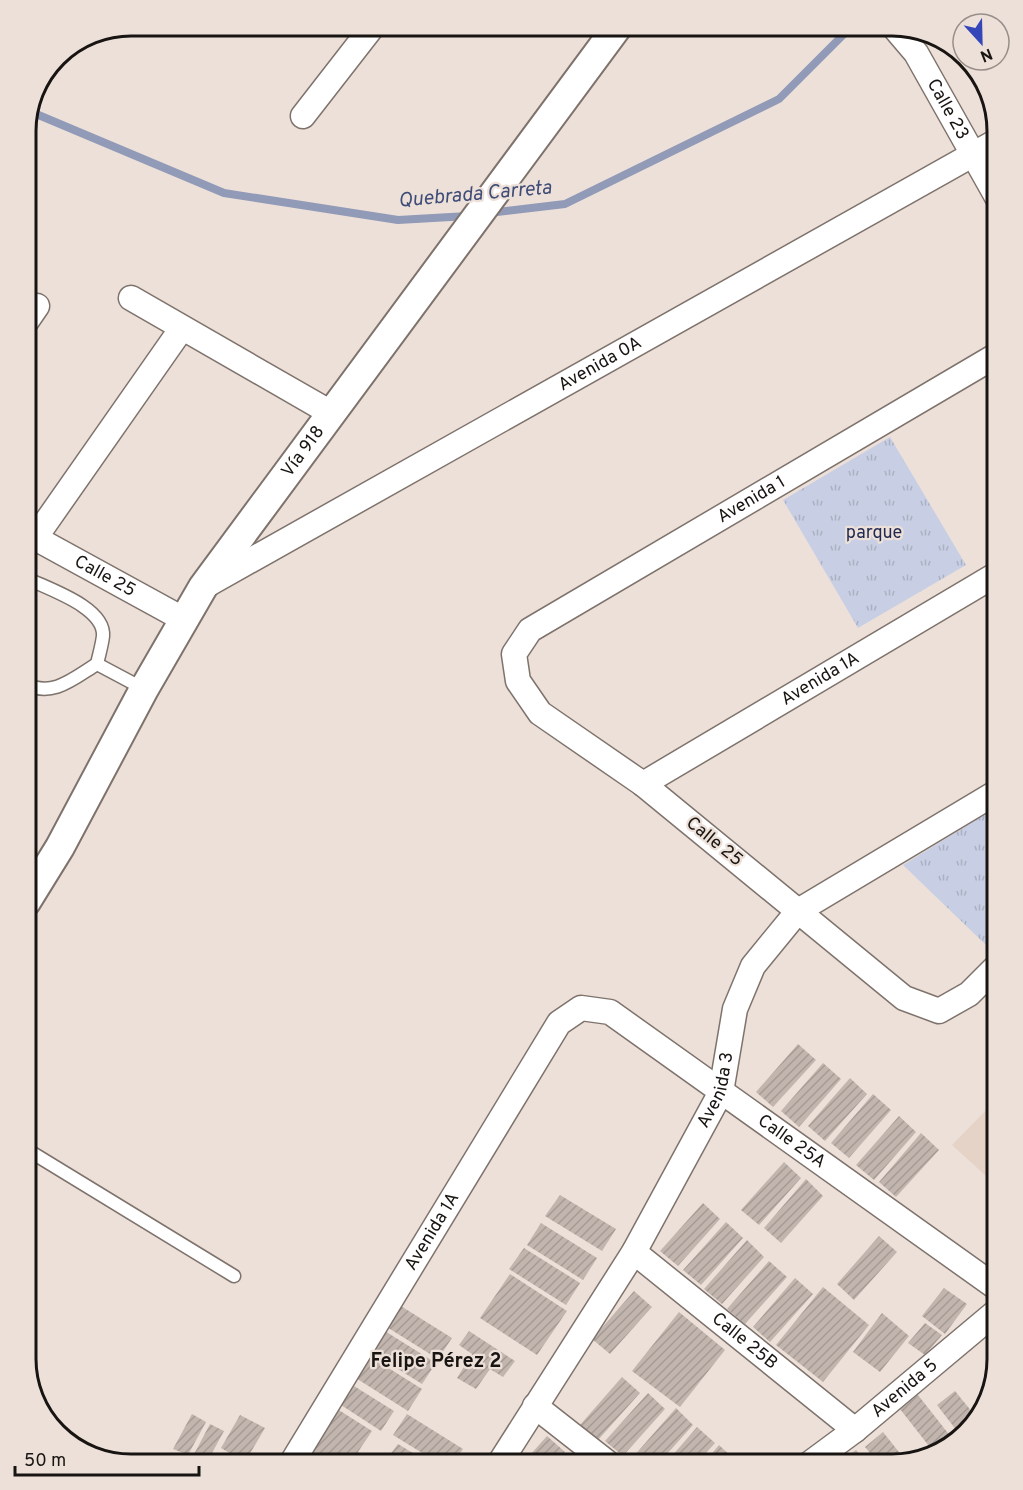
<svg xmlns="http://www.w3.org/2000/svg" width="1023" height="1490" font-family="Overpass,sans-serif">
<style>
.built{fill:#e6d3c7}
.park{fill:url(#park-tufts)}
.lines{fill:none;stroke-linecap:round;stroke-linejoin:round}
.stream{stroke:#919ab7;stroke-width:8}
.building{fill:url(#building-hatch)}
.service-casing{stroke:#7e736c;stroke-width:15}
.minor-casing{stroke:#7e736c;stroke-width:27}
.tertiary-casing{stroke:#7e736c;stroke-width:32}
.service{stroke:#fff;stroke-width:12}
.minor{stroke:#fff;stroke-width:24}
.tertiary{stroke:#fff;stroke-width:28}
.labels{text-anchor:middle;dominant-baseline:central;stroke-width:4.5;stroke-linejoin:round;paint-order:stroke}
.street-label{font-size:18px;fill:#181411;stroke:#ede0d9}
.park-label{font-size:18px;fill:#1f2951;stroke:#ede0d9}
.water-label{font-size:20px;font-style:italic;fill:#3f4c77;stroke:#ede0d9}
.neighbourhood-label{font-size:20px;font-weight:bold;fill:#181411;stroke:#ede0d9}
.rim{fill:none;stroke:#181411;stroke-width:3}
</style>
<defs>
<pattern id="park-tufts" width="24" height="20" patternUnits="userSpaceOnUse" patternTransform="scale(1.5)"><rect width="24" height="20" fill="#c8cfe4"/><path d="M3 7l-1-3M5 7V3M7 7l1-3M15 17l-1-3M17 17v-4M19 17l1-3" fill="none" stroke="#abb1c3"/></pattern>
<pattern id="building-hatch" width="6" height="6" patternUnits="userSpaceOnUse" patternTransform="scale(1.5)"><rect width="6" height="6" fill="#c1b5ae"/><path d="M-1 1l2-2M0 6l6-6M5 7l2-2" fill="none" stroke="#a59b95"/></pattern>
</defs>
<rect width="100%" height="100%" fill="#ede0d9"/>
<path class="built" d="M997 1099V1186L952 1145Z"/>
<g class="park">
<path d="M890 437 966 565 858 628 783 500Z"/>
<path d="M997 807V936L987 946 903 865Z"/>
</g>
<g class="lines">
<g class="stream">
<path d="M29 111 224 193 398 220 468 216"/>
<path d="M489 213 565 204 779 99 852 26"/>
</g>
</g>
<g class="building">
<path d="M798 1044 816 1060 773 1107 756 1092Z"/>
<path d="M823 1063 841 1079 799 1127 781 1111Z"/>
<path d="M850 1078 867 1094 825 1141 808 1126Z"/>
<path d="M873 1094 891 1110 849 1158 831 1143Z"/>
<path d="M899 1116 916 1132 874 1180 856 1165Z"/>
<path d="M921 1133 939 1150 896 1197 879 1182Z"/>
<path d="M784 1162 801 1178 759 1225 741 1210Z"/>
<path d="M806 1179 823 1196 781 1243 764 1228Z"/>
<path d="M560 1195 616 1229 602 1251 545 1216Z"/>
<path d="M703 1203 720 1219 678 1266 660 1251Z"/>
<path d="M726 1222 743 1238 701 1285 683 1270Z"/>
<path d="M541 1223 597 1258 583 1280 527 1245Z"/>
<path d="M879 1236 897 1252 854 1300 837 1284Z"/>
<path d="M747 1240 764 1257 722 1304 704 1289Z"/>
<path d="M524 1248 580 1283 566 1305 509 1269Z"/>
<path d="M769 1261 787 1277 745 1324 727 1309Z"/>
<path d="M510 1274 567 1311 537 1355 480 1318Z"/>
<path d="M795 1278 813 1294 770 1342 753 1327Z"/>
<path d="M823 1287 869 1325 823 1382 776 1345Z"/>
<path d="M944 1288 967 1304 945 1334 922 1316Z"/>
<path d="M634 1291 652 1307 610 1354 592 1339Z"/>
<path d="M396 1303 452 1338 438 1359 382 1324Z"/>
<path d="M679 1312 725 1350 680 1407 632 1371Z"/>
<path d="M882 1313 909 1336 880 1372 853 1352Z"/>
<path d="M925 1323 942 1335 925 1355 908 1343Z"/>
<path d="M380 1328 436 1363 422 1384 366 1349Z"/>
<path d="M469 1331 515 1361 503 1377 490 1369 476 1389 457 1378 472 1354 459 1345Z"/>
<path d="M366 1354 422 1389 408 1411 351 1375Z"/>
<path d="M622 1377 640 1393 598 1440 580 1425Z"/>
<path d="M354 1386 394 1411 381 1431 341 1405Z"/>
<path d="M955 1391 977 1418 960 1435 937 1405Z"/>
<path d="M648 1393 665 1409 623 1456 605 1441Z"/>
<path d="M918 1395 951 1437 932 1450 900 1409Z"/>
<path d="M334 1407 372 1431 358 1452 379 1464H329L307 1451Z"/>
<path d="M676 1408 693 1425 658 1464H642L633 1457Z"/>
<path d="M192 1414 206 1422 188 1455 173 1449Z"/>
<path d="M407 1414 463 1449 452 1464H440L393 1435Z"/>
<path d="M240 1415 265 1428 245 1462 221 1448Z"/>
<path d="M210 1424 224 1431 206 1464 192 1458Z"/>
<path d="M697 1427 715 1443 696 1464H665Z"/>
<path d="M883 1432 906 1461 879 1464 865 1447Z"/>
<path d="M547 1436 565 1452 554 1464H522Z"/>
<path d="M398 1444 431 1464H383Z"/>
<path d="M719 1445 737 1462 734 1464H703Z"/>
<path d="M856 1450 868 1464H837Z"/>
</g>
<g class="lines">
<g class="service-casing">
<g id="service">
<path d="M97 664 144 689"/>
<path d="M26 684C53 698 74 678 97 664 99 655 102 645 103 636 105 607 48 589 26 578"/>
<path d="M26 1149 234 1276"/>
</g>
</g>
<g class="minor-casing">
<g id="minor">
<path id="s1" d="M893 26 916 53 997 197"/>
<path d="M303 116 373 26"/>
<path d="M131 298 331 413"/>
<path d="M26 322 37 306"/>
<path id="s2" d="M26 533 183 619"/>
<path d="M35 538 182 328"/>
<path id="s3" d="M205 586 997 141"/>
<path id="s4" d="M643 784 997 574"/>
<path id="s5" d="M997 966 969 994 939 1011 904 998 643 784 540 713 518 681 514 654 530 630 997 355"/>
<path id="s6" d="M634 1252 855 1430"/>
<path d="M535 1406 609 1464"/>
<path id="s7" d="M291 1464 559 1023 581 1008 610 1012 997 1288"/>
<path id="s8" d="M499 1464 634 1252 721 1092 735 1009 753 966 798 911 997 792"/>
<path id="s9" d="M809 1464 855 1430 997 1311"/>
</g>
</g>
<g class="tertiary-casing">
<g id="tertiary">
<path id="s10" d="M26 902 60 847 144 689 203 587 618 26"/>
</g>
</g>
<use href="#service" class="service"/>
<use href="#minor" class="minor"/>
<use href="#tertiary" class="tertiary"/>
</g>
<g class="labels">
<g class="street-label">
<text stroke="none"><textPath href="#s1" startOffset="100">Calle 23</textPath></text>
<text stroke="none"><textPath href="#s3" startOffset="453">Avenida 0A</textPath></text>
<text stroke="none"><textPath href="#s10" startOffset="530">Vía 918</textPath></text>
<text stroke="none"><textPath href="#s5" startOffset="926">Avenida 1</textPath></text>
<text stroke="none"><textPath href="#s2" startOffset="90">Calle 25</textPath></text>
<text stroke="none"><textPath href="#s4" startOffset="206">Avenida 1A</textPath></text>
<text transform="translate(714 842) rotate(39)">Calle 25</text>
<text stroke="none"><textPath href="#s8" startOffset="434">Avenida 3</textPath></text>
<text stroke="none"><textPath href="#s7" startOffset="795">Calle 25A</textPath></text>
<text stroke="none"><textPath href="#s7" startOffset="272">Avenida 1A</textPath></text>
<text stroke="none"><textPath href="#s6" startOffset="142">Calle 25B</textPath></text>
<text stroke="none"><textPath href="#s9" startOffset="122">Avenida 5</textPath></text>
</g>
<g class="park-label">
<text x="874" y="533">parque</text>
</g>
<g class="water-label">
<text transform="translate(475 195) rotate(-5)">Quebrada Carreta</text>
</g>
<g class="neighbourhood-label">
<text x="436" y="1362">Felipe Pérez 2</text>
</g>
</g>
<path d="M0 0H1023V1490H0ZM131 36H892A95 95 0 0 1 987 131V1359A95 95 0 0 1 892 1454H131A95 95 0 0 1 36 1359V131A95 95 0 0 1 131 36Z" fill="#ede0d9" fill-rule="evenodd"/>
<path class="rim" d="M131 36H892A95 95 0 0 1 987 131V1359A95 95 0 0 1 892 1454H131A95 95 0 0 1 36 1359V131A95 95 0 0 1 131 36Z"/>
<g transform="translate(981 42) rotate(158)"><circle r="28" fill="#ede0d9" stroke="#988e89" stroke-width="1.5"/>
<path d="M0-4.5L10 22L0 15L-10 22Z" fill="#3446b8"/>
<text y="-9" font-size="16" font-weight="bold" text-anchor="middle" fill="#181411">N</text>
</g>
<path d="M15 1466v9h184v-9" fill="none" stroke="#181411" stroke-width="3"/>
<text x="24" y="1466" font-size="18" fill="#181411" stroke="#ede0d9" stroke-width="4.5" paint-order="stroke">50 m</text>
</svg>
